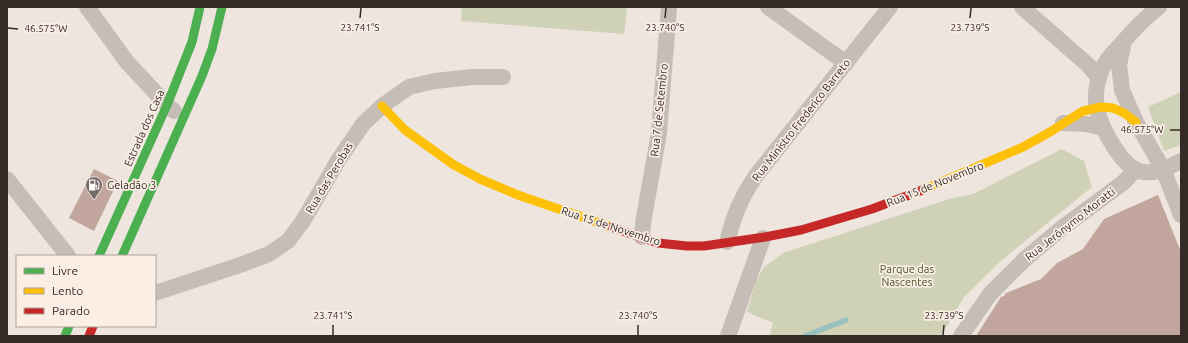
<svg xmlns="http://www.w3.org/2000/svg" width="1188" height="343" font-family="Ubuntu,sans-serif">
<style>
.green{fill:#d0d2b7}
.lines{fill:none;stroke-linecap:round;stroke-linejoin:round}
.stream{stroke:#99c1be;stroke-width:5.5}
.building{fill:#c2a69e}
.street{stroke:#c6bdb7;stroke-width:16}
.fast{stroke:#4caf50;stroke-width:9}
.slow{stroke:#ffc107;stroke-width:9}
.jam{stroke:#c62828;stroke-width:9}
.ticks{fill:none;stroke:#362a26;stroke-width:1.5}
.labels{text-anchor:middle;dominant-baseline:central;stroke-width:3.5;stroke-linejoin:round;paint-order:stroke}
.street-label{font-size:11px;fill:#362a26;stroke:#fbefe5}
.poi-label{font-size:11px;fill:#362a26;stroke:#fbefe5;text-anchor:start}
.park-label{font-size:11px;fill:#495628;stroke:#fbefe5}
.ticks-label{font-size:10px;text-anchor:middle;fill:#362a26;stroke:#fbefe5;stroke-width:3.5;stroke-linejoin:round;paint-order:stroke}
</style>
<rect width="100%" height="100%" fill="#ede5de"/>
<g class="green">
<path d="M462 7H627L624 34 461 21Z"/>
<path d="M1181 92V145L1164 151 1148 107Z"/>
<path d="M1062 149 1084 161 1092 187 1003 259 964 297 941 336H770L773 323 747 312 756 281 764 267 783 253 949 199 973 194Z"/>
</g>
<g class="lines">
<path class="stream" d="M805 336 846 320"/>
</g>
<g class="building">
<path d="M94 169 118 181 94 231 69 218Z"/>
<path d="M1158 195 1181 252V336H976L1001 297 1004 296 1006 293 1041 279 1057 263 1083 249 1104 219Z"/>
</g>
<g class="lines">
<g class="street">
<path d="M87 7 127 62 167 105 174 111"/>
<path d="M768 7 846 63"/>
<path d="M1022 7 1088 65 1099 78"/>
<path d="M1159 7C1146 17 1135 28 1124 41 1115 51 1105 59 1101 72 1096 84 1095 97 1097 108 1101 128 1122 169 1143 172 1157 174 1169 167 1181 161"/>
<path d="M1124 41 1119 65 1122 90 1136 122 1163 169 1181 215"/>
<path d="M1063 123 1086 124 1103 128"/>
<path d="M7 179 68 256"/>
<path d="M642 237 643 223 659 133 669 7"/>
<path d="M727 242C734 215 740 200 755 177L890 7"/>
<path d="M155 293 240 265 269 254 288 241 303 221 339 159 363 124 382 106 409 87 435 81 472 77H503"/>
<path d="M728 336 763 238"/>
<path d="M961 336 990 294 1025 259 1062 228 1124 182 1135 170"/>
</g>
<g class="fast">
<path d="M99 256 167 105 192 42 200 7"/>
<path d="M122 256 202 76 212 49 222 7"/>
<path d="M65 336 69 326"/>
</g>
<g class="slow">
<path d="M382 106 405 130 454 165 480 179 518 195 611 227"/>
<path d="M925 189 1023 147 1050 132 1083 111 1101 107 1113 108 1124 113 1136 122"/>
</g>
<g class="jam">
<path d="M611 227 658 243 687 246H704L765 237 801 230 872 209 925 189"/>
<path d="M89 336 93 326"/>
</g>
</g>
<path class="ticks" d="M360 18 361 8M665 18 666 8M970 18 971 8M8 28 18 29M1170 130H1180M333 335V325M638 335V325M943 335 944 325"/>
<defs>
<g id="fuel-pin" transform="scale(0.9)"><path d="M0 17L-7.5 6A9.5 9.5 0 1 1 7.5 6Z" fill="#766b66" stroke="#fbefe5"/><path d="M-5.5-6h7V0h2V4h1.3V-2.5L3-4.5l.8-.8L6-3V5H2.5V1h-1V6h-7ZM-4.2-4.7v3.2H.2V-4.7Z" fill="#fff"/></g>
</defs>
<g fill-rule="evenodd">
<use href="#fuel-pin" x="94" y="185"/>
</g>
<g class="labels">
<g class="street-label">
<text transform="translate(659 110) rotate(-84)">Rua 7 de Setembro</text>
<text transform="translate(801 120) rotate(-52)">Rua Ministro Frederico Barreto</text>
<text transform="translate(144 128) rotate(-66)">Estrada dos Casa</text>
<text transform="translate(329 178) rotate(-59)">Rua das Perobas</text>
<text transform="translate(935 184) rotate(-22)">Rua 15 de Novembro</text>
<text transform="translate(1070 224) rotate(-38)">Rua Jerônymo Moratti</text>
<text transform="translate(611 226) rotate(18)">Rua 15 de Novembro</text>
</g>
<g class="poi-label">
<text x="107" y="185">Geladão 3</text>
</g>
<g class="park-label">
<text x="907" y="269">Parque das<tspan x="907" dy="13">Nascentes</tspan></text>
</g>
</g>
<g class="ticks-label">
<text x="360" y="31">23.741°S</text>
<text x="665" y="31">23.740°S</text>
<text x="970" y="31">23.739°S</text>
<text x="46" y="32">46.575°W</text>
<text x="1142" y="133">46.575°W</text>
<text x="333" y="319">23.741°S</text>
<text x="638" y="319">23.740°S</text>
<text x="944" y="319">23.739°S</text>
</g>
<rect width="1188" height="343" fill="none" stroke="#362a26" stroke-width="16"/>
<rect x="16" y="255" width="140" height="72" fill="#fbefe5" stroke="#aca099"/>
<rect x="24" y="268" width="20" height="6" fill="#4caf50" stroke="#aca099"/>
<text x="52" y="275" font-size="12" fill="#362a26">Livre</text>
<rect x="24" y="288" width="20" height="6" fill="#ffc107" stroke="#aca099"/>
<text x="52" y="295" font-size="12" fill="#362a26">Lento</text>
<rect x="24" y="308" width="20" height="6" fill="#c62828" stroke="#aca099"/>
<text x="52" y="315" font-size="12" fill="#362a26">Parado</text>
</svg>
